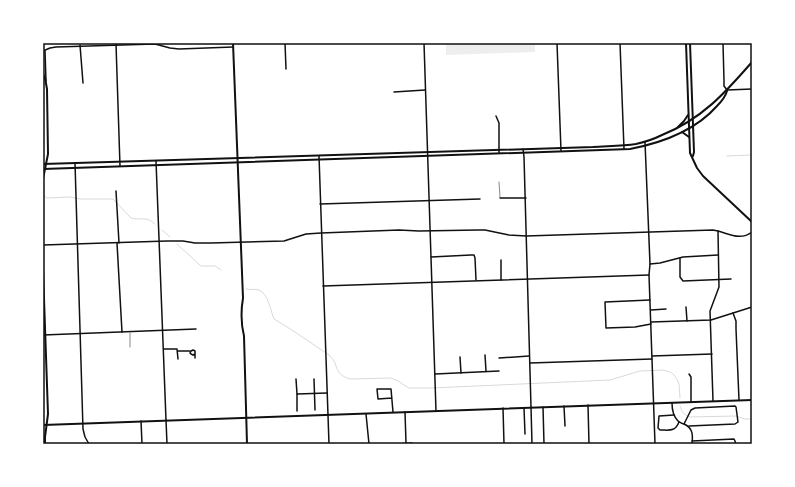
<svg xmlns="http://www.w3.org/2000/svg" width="795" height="487" font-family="Roboto,sans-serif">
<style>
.green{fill:#eee}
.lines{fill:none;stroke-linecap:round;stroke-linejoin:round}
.stream{stroke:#d9d9d9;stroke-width:1}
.service{stroke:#111;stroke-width:0.5}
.minor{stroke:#111;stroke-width:1.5}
.tertiary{stroke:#111;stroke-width:1.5}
.secondary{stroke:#111;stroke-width:2}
.primary{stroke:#111;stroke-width:2}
.neatline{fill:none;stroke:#111;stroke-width:1.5}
</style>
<rect width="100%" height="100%" fill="#fff"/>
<path class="green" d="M446 43H535V52L446 55Z"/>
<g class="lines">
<g class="stream">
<path d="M727 156 752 155"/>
<path d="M43 195 47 198 70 197 80 199H113L131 218C142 221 145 215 155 224"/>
<path d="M162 230 170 237"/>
<path d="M177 244 201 266H215L221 270"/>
<path d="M246 289C250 290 255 289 259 290 268 293 271 312 274 319 289 328 303 337 317 347 321 350 326 352 330 356 339 364 333 374 350 379L391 378 398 381 404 385 409 388H432L610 380 640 371 663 370 670 372 674 375 677 379 679 384 680 398"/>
<path d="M680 406C682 412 684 415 690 417L736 416 745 419H752"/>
</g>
<g class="service">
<path d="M499 182 500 197"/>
<path d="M130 333V347"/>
</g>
<g class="minor">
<path d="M285 43 286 69"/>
<path d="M557 43 561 151"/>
<path d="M620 43 624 149"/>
<path d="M723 43 724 81V86L727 90"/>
<path d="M116 44 120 166"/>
<path d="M80 45 83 83"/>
<path d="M45 51 46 81"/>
<path d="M394 92 425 90"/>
<path d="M496 116 499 123V153"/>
<path d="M645 142 650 264 649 275 655 444"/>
<path d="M523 149 524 157 531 407"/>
<path d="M319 156 329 444"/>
<path d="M75 163 83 429 85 437 89 444"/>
<path d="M116 191 119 243"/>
<path d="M500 198H526"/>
<path d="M320 204 480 199"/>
<path d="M117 243 122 332"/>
<path d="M431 257 471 255H474L475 258 476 280"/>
<path d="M680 258V277L683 281 731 279"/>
<path d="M501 260V280"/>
<path d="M650 264 660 263 683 257 718 255"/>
<path d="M323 286 649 275"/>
<path d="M650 300 605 302 606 328 635 327 651 324"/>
<path d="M686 307 687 321"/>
<path d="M651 310 666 309"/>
<path d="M733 313 736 321V329L739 400"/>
<path d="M651 322 711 320 752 307"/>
<path d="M43 335 196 329"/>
<path d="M164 349H177L178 359"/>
<path d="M178 351H190"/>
<path d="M195 354 193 355 191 354 190 353 191 351 193 350 195 351V358"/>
<path d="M485 355 486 371"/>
<path d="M652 356 712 354"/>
<path d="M460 357 461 373"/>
<path d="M499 358 529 356"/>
<path d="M530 363 652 359"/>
<path d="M435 374 499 371"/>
<path d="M689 374 691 377V402"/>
<path d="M296 379 297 394 327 393"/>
<path d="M314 379 315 410"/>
<path d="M297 394V411"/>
<path d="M392 398 378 399 377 389H391L393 412"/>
<path d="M713 401 710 311 719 287 718 231"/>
<path d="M672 403C672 409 673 416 678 421 679 422 683 424 684 424 693 428 693 435 692 444"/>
<path d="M588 405 589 444"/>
<path d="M564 406 565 426"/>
<path d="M531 407 532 444"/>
<path d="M543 407 544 444"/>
<path d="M503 408 504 444"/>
<path d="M524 408 525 434"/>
<path d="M405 412 406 443"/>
<path d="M366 414 369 444"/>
<path d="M674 415 659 416 658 428 660 430C670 430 675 432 679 422"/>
<path d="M166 420 167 444"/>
<path d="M141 421 142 444"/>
<path d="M684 424 691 410 695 408 735 406 736 407 738 422 735 424 689 426"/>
<path d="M692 441 734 439 735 441 736 444"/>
<path d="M398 444 412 443"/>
</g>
<g class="tertiary">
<path d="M424 43 436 411"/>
<path d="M43 51 50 48 56 47 155 44 170 48 179 49 233 47"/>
<path d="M727 90 752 89"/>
<path d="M156 161 166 420"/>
<path d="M43 245 167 241H183L195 243H211L284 241 306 234 321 233 399 230 419 231 478 230H485L509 235 526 236 713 230C727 232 739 242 752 232"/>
</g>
<g class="secondary">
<path d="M233 43 243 298C241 310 241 324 244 336L247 444"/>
<path d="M43 74 45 78 47 89 48 154 43 179"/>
<path d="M43 270 48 414 45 437V444"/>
<path d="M43 425 752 400"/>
</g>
<g class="primary">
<path d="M686 43 690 153 697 168 703 176 752 222"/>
<path d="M690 43 694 152 693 156"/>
<path d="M678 127 684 121 688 115"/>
<path d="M682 132 689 137"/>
<path d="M43 164 593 147C607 146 622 146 636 144 645 142 654 139 662 135 702 119 725 93 752 62"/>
<path d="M43 169 630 149C661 143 695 131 717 106 721 102 725 98 727 91"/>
</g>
</g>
<rect width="795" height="487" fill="none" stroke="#ffffff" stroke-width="88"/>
<rect x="44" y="44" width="707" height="399" class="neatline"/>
</svg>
